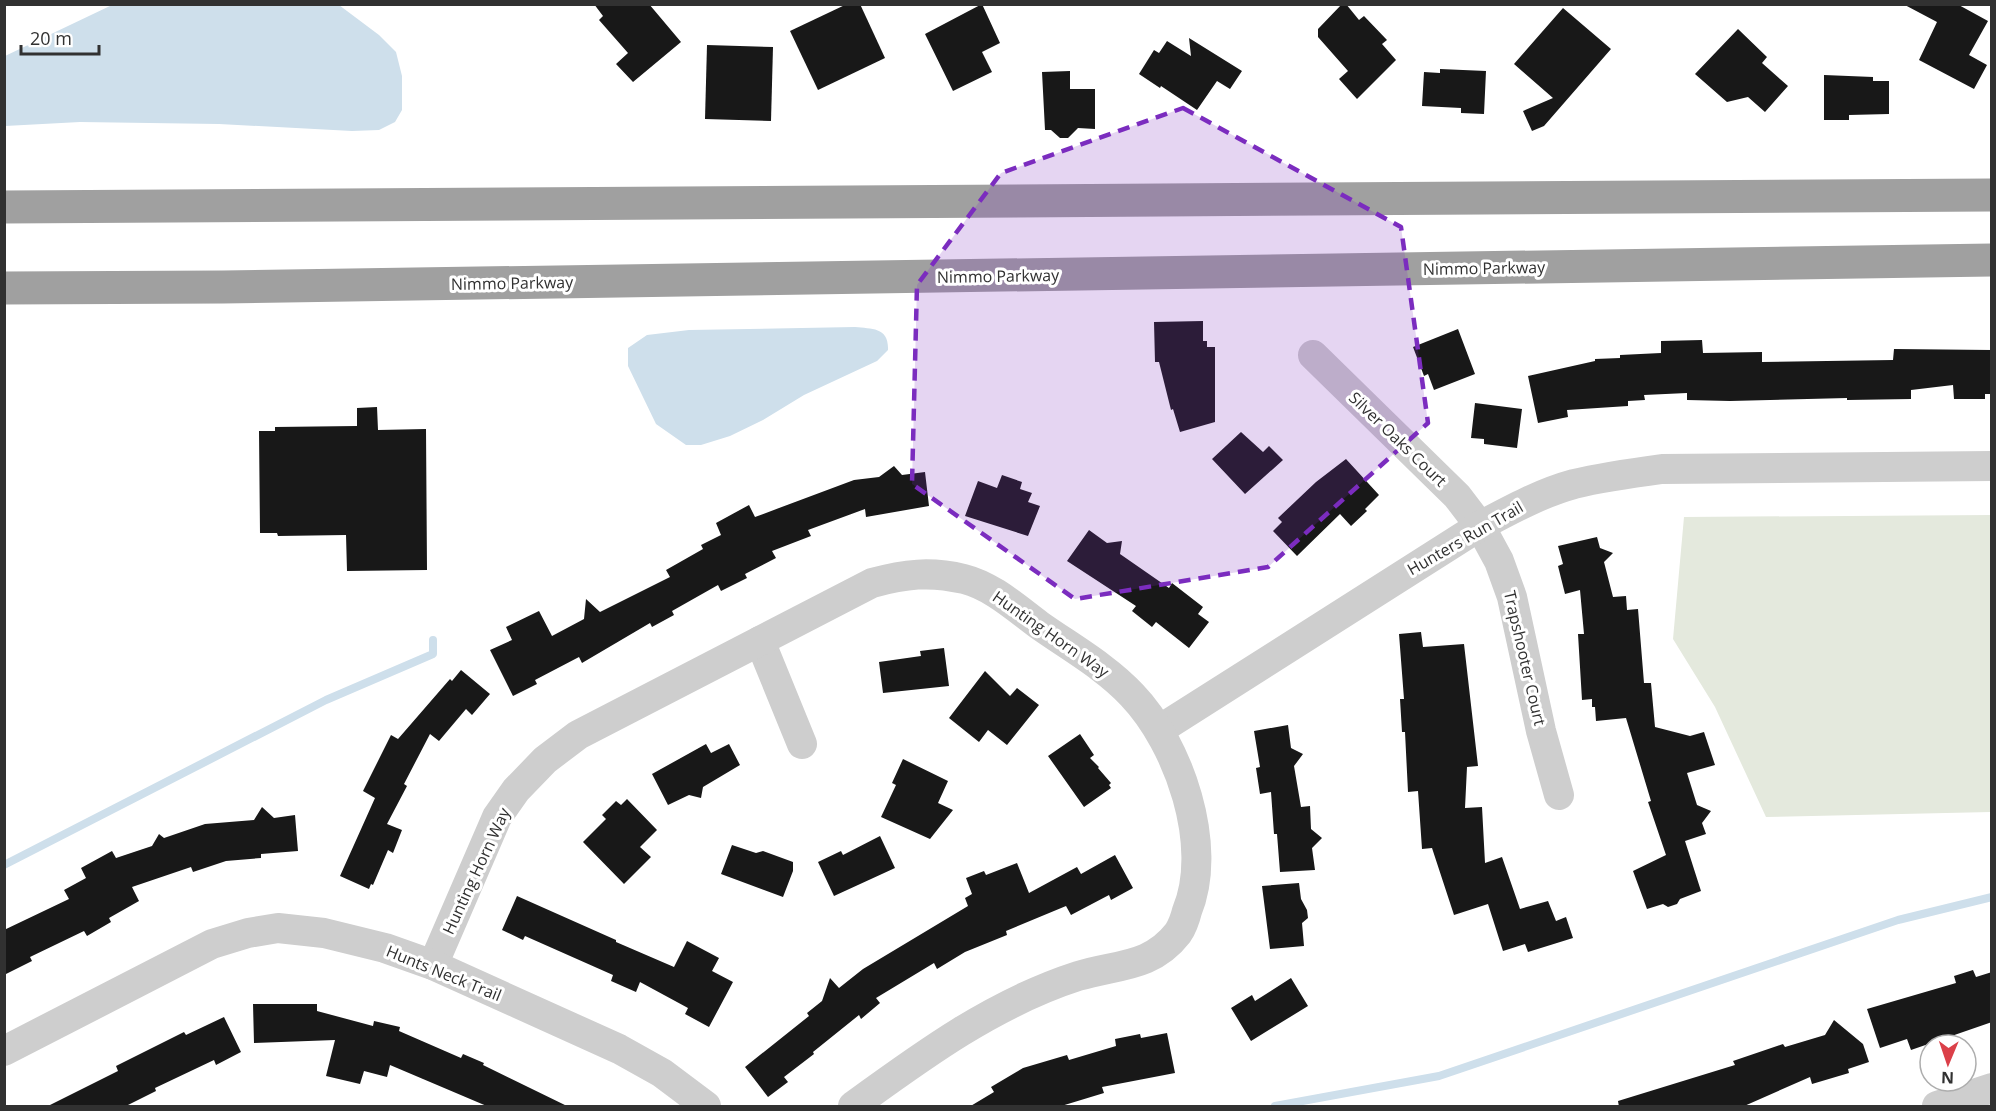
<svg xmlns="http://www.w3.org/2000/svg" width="1996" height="1111" font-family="'Open Sans',sans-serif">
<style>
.park{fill:#e4e9dd}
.water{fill:#cedfeb}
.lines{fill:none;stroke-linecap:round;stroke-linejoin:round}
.stream{stroke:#cedfeb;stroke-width:8}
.building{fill:#181818}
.minor{stroke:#cecece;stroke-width:30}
.trunk{stroke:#a0a0a0;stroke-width:33}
.marked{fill:#7b2cbf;fill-opacity:0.2;stroke:#7b2cbf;stroke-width:4.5;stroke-dasharray:12 8;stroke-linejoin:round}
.labels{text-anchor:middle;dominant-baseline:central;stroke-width:6;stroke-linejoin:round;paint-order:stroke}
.street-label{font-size:16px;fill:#313131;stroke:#fff}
</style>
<rect width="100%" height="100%" fill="#fff"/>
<path class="park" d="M1991 515V812L1766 817 1715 707 1673 639 1684 517Z"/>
<g class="water">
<path d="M112 5H339L379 35 396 52 402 76V110L395 122 379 130 352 131 219 124 80 122 5 126V56Z"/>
<path d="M855 327C872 329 889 327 888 350L877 361 804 395 763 420 730 436 701 445H686L656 424 628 366V348L647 335 689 330Z"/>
</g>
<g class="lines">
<g class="stream">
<path d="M4 865 326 700 433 654V640"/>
<path d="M1275 1106 1439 1076 1898 920 1992 897"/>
</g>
</g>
<g class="building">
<path d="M594 4H649L681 42 633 82 616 64 628 53 599 20 603 16Z"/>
<path d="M847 4H860L885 58 818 90 790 31Z"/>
<path d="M982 4 1000 43 982 52 992 72 953 91 925 34Z"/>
<path d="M1342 4H1346L1359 20 1364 16 1387 40 1382 44 1396 60 1357 99 1339 79 1348 71 1318 37V29Z"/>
<path d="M1903 4H1957L1988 21 1969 55 1987 65 1974 89 1919 60 1937 22Z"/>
<path d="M1563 8 1611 49 1544 126 1532 131 1523 111 1553 98 1514 64Z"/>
<path d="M1738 29 1767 57 1762 63 1788 86 1765 112 1748 97 1727 102 1695 74Z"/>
<path d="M1189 38 1242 71 1230 89 1217 81 1197 110 1161 86 1160 88 1139 74 1154 50 1159 53 1167 41 1191 56Z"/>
<path d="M707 45 773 47 771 121 705 119Z"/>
<path d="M1440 69 1486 71 1484 114 1461 113V108L1422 106 1424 72 1440 73Z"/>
<path d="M1070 71V89H1095V129L1078 128 1068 138H1060L1051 130H1045L1042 72Z"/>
<path d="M1824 75 1873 77V81H1889V114L1849 115V120H1824Z"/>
<path d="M1203 321V341H1207V347H1215V422L1180 432 1173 409 1171 410 1159 362H1155L1154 322Z"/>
<path d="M1458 329 1475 374 1434 390 1428 374 1424 376 1413 347Z"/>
<path d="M1702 340 1703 353 1762 352V362L1893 360 1894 349 1992 350V394H1985V399H1954L1953 385 1911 390V399L1847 400V398L1730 401 1687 400V393L1644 395 1645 400 1628 401V406L1567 410 1568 417 1538 423 1528 376 1595 361V359L1620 358V355L1661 353V341Z"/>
<path d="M1475 403 1522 409 1517 448 1484 444V439L1471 438Z"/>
<path d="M377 407 378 430 426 429 427 570 347 571 346 535 278 536 277 533H260L259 431H275V427L357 426V408Z"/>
<path d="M1241 432 1263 452 1269 446 1283 460 1245 494 1212 459Z"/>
<path d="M1346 459 1379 495 1365 509 1367 511 1351 526 1340 514 1297 556 1273 531 1282 522 1278 518 1316 482Z"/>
<path d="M894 466 902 475 925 472 929 506 866 517 865 509 808 530 811 536 772 551 776 558 745 574 747 578 721 591 718 585 672 611 674 615 652 627 650 623 582 663 579 657 535 680 537 684 513 696 490 650 512 640 506 627 539 611 552 636 584 619 586 599 600 612 670 577 666 570 703 549 701 545 721 535 716 523 749 505 755 517 854 480 879 477Z"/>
<path d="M1002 475 1022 482 1020 489 1032 493 1028 502 1040 506 1028 536 965 516 978 481 997 488Z"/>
<path d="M1089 530 1107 543 1122 541 1120 554 1169 588 1172 583 1203 607 1198 614 1209 622 1189 648 1156 622 1152 627 1132 611 1136 606 1067 561Z"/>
<path d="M1597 537 1600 548 1613 553 1604 562 1613 597 1626 596 1627 610 1638 609 1644 683H1651L1655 727 1690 736 1704 732 1715 765 1687 773 1697 805 1711 811 1702 823 1706 834 1685 841 1701 891 1680 899 1677 904 1668 907 1663 904 1647 909 1633 871 1666 855 1648 802 1651 801 1626 718 1596 721 1595 707H1592V699L1582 700 1578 634H1584L1580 590 1565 594 1558 566 1563 564 1558 546Z"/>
<path d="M1421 632 1423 647 1464 644 1478 766 1467 767 1465 808 1482 807 1485 863 1502 857 1520 909 1548 901 1556 921 1566 917 1573 938 1528 952 1525 944 1503 951 1488 904 1454 915 1432 848 1422 849 1418 791 1408 792 1405 732H1402L1400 699H1404L1399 634Z"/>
<path d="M944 648 949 686 883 693 879 662 921 656 920 651Z"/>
<path d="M461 670 490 694 472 715 466 709 439 741 430 734 404 784 407 786 387 824 402 830 393 853 388 850 373 885 371 884 369 889 340 876 375 798 363 791 391 735 398 739 450 679 452 681Z"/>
<path d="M985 671 1010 696 1017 688 1039 705 1007 745 988 730 979 742 949 718Z"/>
<path d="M1288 725 1291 748 1303 754 1294 766 1301 807 1310 806 1311 829 1322 838 1312 848 1315 870 1280 872 1277 834H1274L1271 792 1260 794 1256 768 1260 767 1254 731Z"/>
<path d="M1080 734 1094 755 1090 758 1099 767 1098 768 1111 783 1109 785 1111 788 1084 807 1048 756Z"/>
<path d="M706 744 711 753 729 744 740 765 703 787 701 798 689 795 668 805 652 774Z"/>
<path d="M903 759 948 781 938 803 953 810 930 839 881 817 896 785 892 783Z"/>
<path d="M627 799 657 830 640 847 651 857 624 884 583 842 606 819 602 815 616 801 621 805Z"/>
<path d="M262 807 274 818 295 815 298 851 261 854V858L226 861 193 872 191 867 132 887 139 901 109 918 111 922 87 936 84 931 30 957 32 961 4 975V930L69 899 64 890 86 878 81 868 112 851 116 858 152 846 159 834 164 838 205 824 254 820Z"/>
<path d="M880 836 895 868 834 896 818 862 841 851 843 855Z"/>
<path d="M732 845 756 853 763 851 793 862V871L783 897 721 874Z"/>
<path d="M1115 855 1133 888 1111 900 1109 895 1071 915 1066 906 1006 931 1007 935 965 952 937 969 934 963 876 998 880 1003 861 1019 859 1015 813 1052 814 1054 784 1077 788 1082 768 1097 745 1067 809 1016 807 1013 822 1001 830 978 839 988 863 969 968 906 965 898 972 894 966 878 984 871 986 875 1017 863 1029 893 1077 867 1081 874Z"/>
<path d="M1299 883 1301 899 1307 910 1308 918 1302 923 1304 946 1270 949 1262 886Z"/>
<path d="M517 896 616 940V942L674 967 687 941 719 958 712 971 733 982 709 1027 685 1014 688 1008 640 982 636 992 611 981 613 975 525 936 523 940 502 930Z"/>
<path d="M1973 970 1976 977 1992 972V1022L1911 1050 1907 1039 1880 1048 1867 1009 1956 983 1954 976Z"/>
<path d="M1291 978 1308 1006 1251 1041 1231 1008 1252 995 1255 1001Z"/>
<path d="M253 1004H317V1011L373 1026 374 1021 400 1027 399 1031 461 1058 463 1054 484 1063 483 1065 569 1107H489L390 1065 387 1077 364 1071 360 1084 326 1076 335 1040 254 1043Z"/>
<path d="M224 1017 241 1052 216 1065 214 1060 155 1088 156 1091 124 1107H46L118 1071 116 1066 184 1032 186 1035Z"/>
<path d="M1834 1020 1863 1044 1869 1062 1848 1069 1849 1073 1812 1084 1810 1077 1742 1107H1619L1618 1101 1735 1065 1733 1061 1783 1044 1785 1047 1825 1035Z"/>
<path d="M1167 1033 1175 1073 1102 1087 1104 1093 1058 1107H969L994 1092 991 1087 1023 1068 1067 1055 1069 1060 1116 1046 1115 1039 1140 1034 1141 1038Z"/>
</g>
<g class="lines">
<g class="minor">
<path d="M1313 355 1457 496 1480 526 1499 561 1512 597 1541 731 1559 795"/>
<path d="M760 641 802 744"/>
<path d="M1159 730 1480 526C1510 510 1541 493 1574 484 1603 477 1632 473 1662 469L1992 466"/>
<path d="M433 965 497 817 516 790 545 760 578 735 872 583C905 574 930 571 964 579 992 586 1016 608 1039 625 1070 647 1106 667 1132 695 1179 744 1214 846 1187 911 1185 919 1182 927 1178 933 1151 968 1117 964 1078 976 994 1003 923 1055 853 1106"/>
<path d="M4 1051 212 944 248 933 278 928 324 933 385 948 433 965 619 1049 662 1073 706 1106"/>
<path d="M1937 1106 1992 1088"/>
</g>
<g class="trunk">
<path d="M4 207 1992 195"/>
<path d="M4 288 223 287 1992 260"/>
</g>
</g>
<path class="marked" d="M1183 108 1401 227 1428 423 1268 567 1075 599 912 484 917 285 1001 173Z"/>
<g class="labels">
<g class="street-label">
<text transform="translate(1484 268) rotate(-1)">Nimmo Parkway</text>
<text transform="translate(998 276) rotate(-1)">Nimmo Parkway</text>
<text transform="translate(512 283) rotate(-1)">Nimmo Parkway</text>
<text transform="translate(1398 439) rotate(44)">Silver Oaks Court</text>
<text transform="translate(1465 538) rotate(-30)">Hunters Run Trail</text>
<text transform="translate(1051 634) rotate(35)">Hunting Horn Way</text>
<text transform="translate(1525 658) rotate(77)">Trapshooter Court</text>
<text transform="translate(476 871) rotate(-65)">Hunting Horn Way</text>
<text transform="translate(444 973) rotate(22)">Hunts Neck Trail</text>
</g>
</g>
<rect width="1996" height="1111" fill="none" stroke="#313131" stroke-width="12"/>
<g transform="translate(1948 1063) rotate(182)"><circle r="28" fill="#ffffff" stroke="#adadad" stroke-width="1.5"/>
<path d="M0-4.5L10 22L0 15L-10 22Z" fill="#db4049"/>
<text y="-9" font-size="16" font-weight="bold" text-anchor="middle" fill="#313131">N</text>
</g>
<path d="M21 45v9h78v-9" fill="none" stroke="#313131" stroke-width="3"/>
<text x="30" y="45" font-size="18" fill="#313131" stroke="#ffffff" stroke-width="4.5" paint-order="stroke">20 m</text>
</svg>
